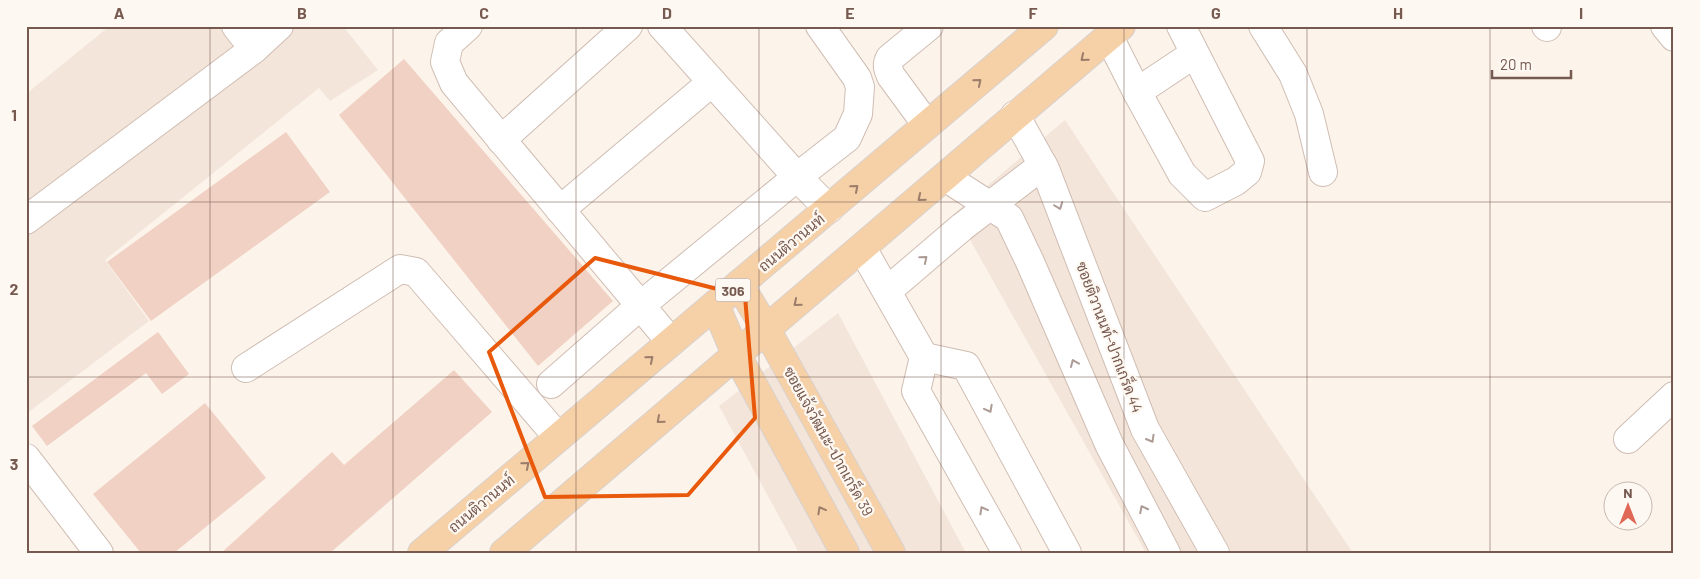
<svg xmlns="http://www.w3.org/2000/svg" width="1700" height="579" font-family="Barlow,Sarabun,sans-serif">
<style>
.residential{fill:#f3e5da}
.building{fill:#f0d1c4}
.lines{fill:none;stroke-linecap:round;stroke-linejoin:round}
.minor-casing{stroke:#d0bdb3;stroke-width:30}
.major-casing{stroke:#d9d1ce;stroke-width:30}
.minor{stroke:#fff;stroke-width:28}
.major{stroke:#f6d1a8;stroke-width:28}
.oneway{stroke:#9c7d6a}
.oneway2{stroke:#ad9b95}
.marked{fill:none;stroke:#e8590c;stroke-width:4;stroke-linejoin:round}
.grid{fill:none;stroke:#76594f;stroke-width:1;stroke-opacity:0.55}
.labels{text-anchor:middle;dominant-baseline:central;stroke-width:4.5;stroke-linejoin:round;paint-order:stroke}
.shield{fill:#fef8f2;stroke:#9f8980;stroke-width:1}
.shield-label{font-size:14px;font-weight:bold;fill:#76594f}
.street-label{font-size:15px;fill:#76594f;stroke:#fef8f2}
.neatline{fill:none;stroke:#76594f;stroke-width:2}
.grid-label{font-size:16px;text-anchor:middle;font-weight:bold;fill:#76594f}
</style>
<rect width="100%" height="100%" fill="#fcf4eb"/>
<g class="residential">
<path d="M104 26H343L378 70 330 101 319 88 105 260 149 321 26 414V94L106 29Z"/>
<path d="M1065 120 1353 553H1146L955 213Z"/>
<path d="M838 313 966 553H799L719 406Z"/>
</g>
<g class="building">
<path d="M404 59 613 301 538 366 339 115Z"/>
<path d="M286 132 330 192 151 321 107 262Z"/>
<path d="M158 332 189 374 162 394 146 373 47 446 32 426Z"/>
<path d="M454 370 492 412 330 553H221L332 452 344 465Z"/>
<path d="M205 403 266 478 174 553H141L93 494Z"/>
</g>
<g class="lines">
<g class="minor-casing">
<g id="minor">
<path d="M236 26 254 49"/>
<path d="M468 26 449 43 445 62 454 83 671 342"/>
<path d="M662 26 797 177 829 209"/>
<path d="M1263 26 1293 74 1309 114 1323 172"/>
<path d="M1546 26 1547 27"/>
<path d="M1665 26 1674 37"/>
<path d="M1109 37 1137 92 1182 174 1205 197 1236 181 1247 172 1250 161 1181 26"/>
<path d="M1137 92 1194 54"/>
<path d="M1015 115 1045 169 1145 429 1215 553"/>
<path d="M927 125 891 76C888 69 886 65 890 58L929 26"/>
<path d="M501 140 628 26"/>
<path d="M945 177 1009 218 1030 262 1109 444 1166 553"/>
<path d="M560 210 712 82"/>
<path d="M26 220 254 49 279 26"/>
<path d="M862 248 924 357 916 391 1007 553"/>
<path d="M887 291 962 227 1043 165"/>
<path d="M924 357 966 366 1067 553"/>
<path d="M246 368 400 269 416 272 558 437"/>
<path d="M551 384 640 306 797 177 847 138 858 114 860 87 857 78 820 26"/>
<path d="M1628 439 1674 396"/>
<path d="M26 458 99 553"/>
</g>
</g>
<g class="major-casing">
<g id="major">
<path d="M739 284 766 329 891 553"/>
<path d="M715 305 736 354 845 553"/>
<path d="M422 553 1044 26"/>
<path d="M504 553 1121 26"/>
</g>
</g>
<use href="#minor" class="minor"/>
<use href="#major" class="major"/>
</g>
<defs><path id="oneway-chevron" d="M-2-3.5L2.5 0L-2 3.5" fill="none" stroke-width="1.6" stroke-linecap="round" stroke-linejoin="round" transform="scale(1.25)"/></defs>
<g class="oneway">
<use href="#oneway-chevron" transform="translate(1084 58) rotate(140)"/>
<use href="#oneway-chevron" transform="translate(978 82) rotate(-40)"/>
<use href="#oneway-chevron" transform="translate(855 188) rotate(-41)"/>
<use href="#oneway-chevron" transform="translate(921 198) rotate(140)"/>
<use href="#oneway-chevron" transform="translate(797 303) rotate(140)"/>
<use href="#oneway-chevron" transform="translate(650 359) rotate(-40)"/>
<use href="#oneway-chevron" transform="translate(660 420) rotate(139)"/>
<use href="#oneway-chevron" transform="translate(526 465) rotate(-40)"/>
<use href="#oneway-chevron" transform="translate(821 510) rotate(-119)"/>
</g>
<g class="oneway2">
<use href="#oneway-chevron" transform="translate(1059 206) rotate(69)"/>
<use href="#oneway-chevron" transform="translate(924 259) rotate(-40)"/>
<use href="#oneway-chevron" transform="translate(1074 363) rotate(-113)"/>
<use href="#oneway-chevron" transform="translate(989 409) rotate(62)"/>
<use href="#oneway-chevron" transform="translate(1151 439) rotate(60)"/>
<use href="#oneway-chevron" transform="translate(1143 509) rotate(-117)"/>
<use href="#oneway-chevron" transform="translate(983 510) rotate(-119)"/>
</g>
<path class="marked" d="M595 258 745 296 755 418 688 495 545 497 489 352Z"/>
<path class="grid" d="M210 26V553M393 26V553M576 26V553M759 26V553M941 26V553M1124 26V553M1307 26V553M1490 26V553M26 202H1674M26 377H1674"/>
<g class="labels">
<rect class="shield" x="715.5" y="278.5" width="35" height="23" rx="4"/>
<g class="shield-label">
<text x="733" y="290">306</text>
</g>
<g class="street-label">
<text transform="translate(791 242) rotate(-40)">ถนนติวานนท์</text>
<text transform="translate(1110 337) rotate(69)">ซอยติวานนท์-ปากเกร็ด 44</text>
<text transform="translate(829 441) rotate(61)">ซอยแจ้งวัฒนะ-ปากเกร็ด 39</text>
<text transform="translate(481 503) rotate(-40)">ถนนติวานนท์</text>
</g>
</g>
<rect width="1700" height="579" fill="none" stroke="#fef8f2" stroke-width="55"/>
<g transform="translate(1628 506)"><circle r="24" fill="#fef8f2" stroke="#c8b8b1"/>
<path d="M0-4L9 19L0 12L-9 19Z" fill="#df6857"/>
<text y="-8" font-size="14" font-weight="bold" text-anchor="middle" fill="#76594f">N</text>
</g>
<path d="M1492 70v8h79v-8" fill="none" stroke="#76594f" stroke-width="2.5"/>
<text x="1500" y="70" font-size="15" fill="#76594f" stroke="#fef8f2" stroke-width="4" paint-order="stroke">20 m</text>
<rect x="28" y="28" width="1644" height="524" class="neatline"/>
<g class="grid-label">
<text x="119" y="19">A</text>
<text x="302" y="19">B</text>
<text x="484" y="19">C</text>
<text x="667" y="19">D</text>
<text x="850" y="19">E</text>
<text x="1033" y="19">F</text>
<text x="1216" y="19">G</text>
<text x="1398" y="19">H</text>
<text x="1581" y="19">I</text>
<text x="14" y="121">1</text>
<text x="14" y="295">2</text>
<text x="14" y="470">3</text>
</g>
</svg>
